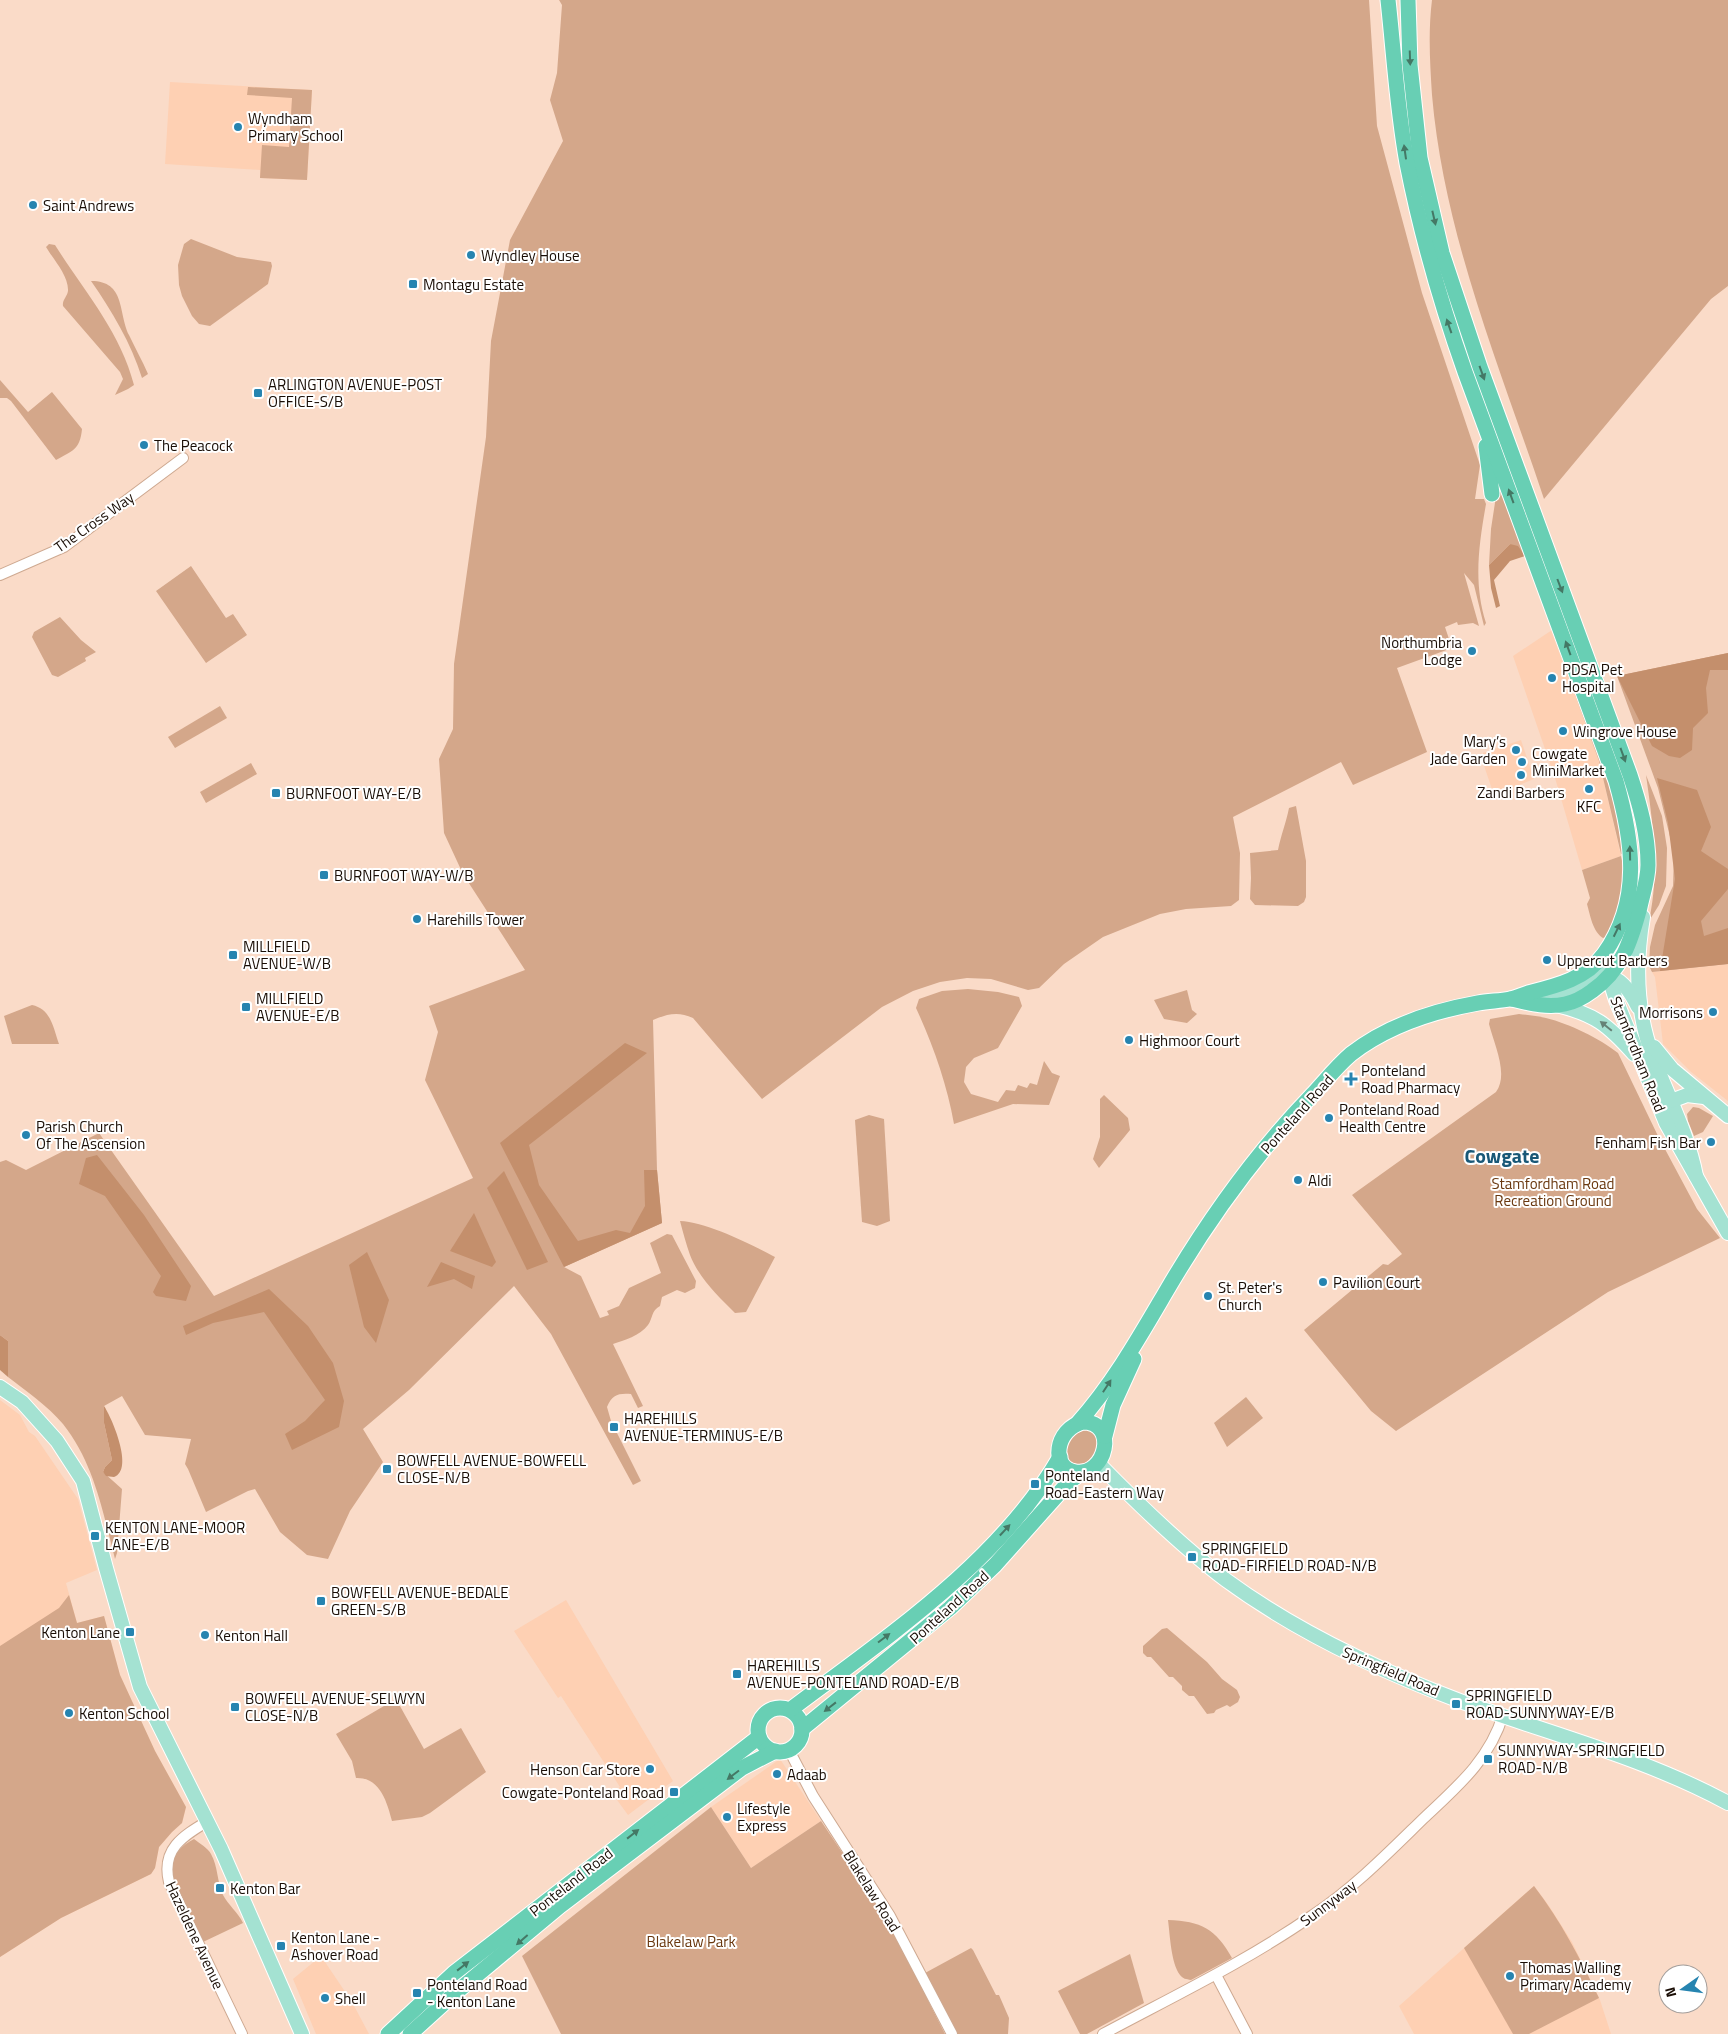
<svg xmlns="http://www.w3.org/2000/svg" width="1728" height="2034" font-family="'Titillium Web',sans-serif">
<style>
.built{fill:#fed0b3}
.green{fill:#d4a78a}
.forest{fill:#c48f6c}
.lines{fill:none;stroke-linecap:round;stroke-linejoin:round}
.minor-casing{stroke:#cea991;stroke-width:12}
.major-casing{stroke:#fff;stroke-width:16}
.highway-casing{stroke:#fff;stroke-width:17}
.minor{stroke:#fff;stroke-width:10}
.major{stroke:#a4e2d2;stroke-width:14}
.highway{stroke:#68cfb4;stroke-width:15}
.oneway{fill:#447865}
.oneway2{fill:#658276}
.poi-dot{fill:#2684b0;stroke:#fff;stroke-width:2}
.labels{text-anchor:middle;dominant-baseline:central;stroke-width:4;stroke-linejoin:round;paint-order:stroke}
.poi-label{font-size:15px;fill:#190d05;stroke:#fff;text-anchor:start}
.street-label{font-size:15px;fill:#190d05;stroke:#fff}
.park-label{font-size:15px;fill:#6a380f;stroke:#fff}
.district-label{font-size:20px;font-weight:bold;fill:#195877;stroke:#fff}
</style>
<rect width="100%" height="100%" fill="#fadbc8"/>
<g class="built">
<path d="M170 82 312 90 307 180 260 178V170L165 164Z"/>
<path d="M1552 630 1599 761 1621 856 1582 870 1555 778 1513 656Z"/>
<path d="M1521 740 1534 779 1494 795 1480 754Z"/>
<path d="M1728 964V1101L1690 1071 1663 1044 1655 977 1652 972Z"/>
<path d="M0 1400 20 1415 29 1432 35 1436 78 1499 97 1570 66 1583 77 1623 104 1616 120 1675 155 1751 186 1807 182 1823 172 1832 159 1847 155 1868 151 1874 61 1918 0 1957Z"/>
<path d="M566 1600 673 1781 628 1815 612 1793 620 1787 561 1696 558 1698 514 1631Z"/>
<path d="M780 1759 821 1821 751 1868 711 1807Z"/>
<path d="M1534 1886 1549 1906 1572 1942 1600 2000 1611 2034H1414L1399 2006Z"/>
<path d="M321 1956 352 2002 369 2034H316L293 1979Z"/>
</g>
<g class="green">
<path d="M559 0H1369L1377 126 1422 293 1480 465 1475 499H1484L1486 504C1479 544 1473 583 1486 623L1484 626 1474 585 1464 573 1479 626 1473 623 1458 625 1457 622 1445 627 1452 648 1397 668 1427 752 1353 785 1341 762 1233 817 1240 853 1239 900 1231 906 1186 909 1160 914 1103 937 1064 964 1039 988 1028 990 991 979 967 978 940 982 913 991 882 1007 762 1099 693 1018C678 1011 667 1014 653 1020L657 1170 662 1223 564 1267 581 1276 600 1318 609 1315 607 1311 619 1306 629 1288 661 1273 650 1243 667 1234 672 1235 696 1281 695 1288 685 1293 677 1290 662 1297 660 1306C651 1311 653 1318 648 1325 640 1336 624 1340 613 1344L643 1406 638 1408 631 1394C618 1393 612 1395 607 1407L611 1421 641 1481 633 1485 551 1334 514 1286 409 1390 363 1429 383 1462 350 1511 328 1559 307 1555 280 1532 255 1489 248 1491 206 1512 188 1469 185 1464 191 1439 145 1435 122 1396 104 1406V1423L112 1460 105 1467 103 1472 122 1489 117 1553 115 1559C103 1512 94 1463 63 1424 48 1406 26 1391 8 1377V1341L0 1335V1162L6 1160 26 1170 99 1133 214 1296 473 1178 425 1080 438 1032 429 1006 525 970 463 874 444 833 439 759 453 729 454 664 486 437 491 341 510 240 563 141 550 100 557 73 562 5Z"/>
<path d="M1432 0H1728V286L1711 299 1544 499C1500 367 1444 235 1432 95 1430 63 1428 32 1432 0Z"/>
<path d="M248 87 312 90 307 180 260 178 262 145 289 147 292 98 247 95Z"/>
<path d="M191 239 237 257 271 262 272 266 268 284 210 326 199 324 192 316 182 296 179 285 178 265 184 244Z"/>
<path d="M49 244 55 245C84 291 120 331 134 385L128 389 115 395 123 379 120 372 63 306C62 300 67 297 68 291 69 276 53 259 46 247Z"/>
<path d="M91 281C126 281 118 313 129 335 135 348 142 360 148 374L142 378C131 343 112 311 91 281Z"/>
<path d="M0 380 28 412 52 392 82 429C80 450 72 451 56 460L11 401 7 398H0Z"/>
<path d="M1500 482 1612 784 1624 853 1621 854 1599 761 1525 556 1510 544 1489 565 1491 529 1498 483Z"/>
<path d="M191 566 226 618 233 614 247 635 206 663 156 591Z"/>
<path d="M60 617 81 640 96 652 85 658 86 661 58 677 52 675 32 637 34 632Z"/>
<path d="M1728 653V964L1652 972 1649 966 1650 947 1655 925 1673 886 1674 853 1658 788 1617 676Z"/>
<path d="M220 706 227 718 175 748 168 737Z"/>
<path d="M251 763 257 774 206 803 200 792Z"/>
<path d="M1646 775 1662 816 1667 848 1666 886 1659 905 1649 921C1660 871 1653 825 1646 775Z"/>
<path d="M1296 806 1306 861V897L1304 902 1298 906 1255 905 1250 899 1251 878 1250 853 1278 850C1281 835 1286 823 1289 808Z"/>
<path d="M1621 856 1625 875 1616 919 1606 937 1603 938C1593 932 1590 915 1587 904L1590 898 1582 870Z"/>
<path d="M968 989 998 992 1019 997 1022 1006 998 1048 974 1058 966 1067 964 1082 971 1094 998 1102 1006 1090 1015 1091 1018 1085 1027 1088 1030 1083 1037 1085 1044 1061 1052 1073 1060 1076 1049 1105 1013 1104 954 1124C947 1084 933 1045 916 1008L919 999 942 991Z"/>
<path d="M1187 990 1192 1010 1197 1014 1187 1023 1164 1019 1154 1000Z"/>
<path d="M32 1005C51 1009 53 1027 59 1044H12L4 1016Z"/>
<path d="M1519 1014C1528 1015 1538 1016 1546 1018 1570 1024 1599 1038 1618 1053L1658 1136 1697 1209 1720 1238 1608 1292 1396 1431 1371 1411 1304 1330 1383 1264 1388 1265 1402 1254 1352 1195 1496 1092C1509 1074 1494 1044 1489 1024L1490 1019Z"/>
<path d="M1104 1095 1128 1118 1130 1130 1099 1168 1093 1159 1100 1137V1099Z"/>
<path d="M1693 1107 1699 1108 1713 1116 1703 1132 1694 1136 1688 1121 1687 1114Z"/>
<path d="M869 1115 884 1119 890 1221 877 1226 862 1222 855 1120Z"/>
<path d="M680 1221C706 1222 751 1244 775 1257L746 1312 735 1313C718 1296 699 1278 690 1255 686 1244 683 1232 680 1221Z"/>
<path d="M1246 1397 1263 1418 1227 1447 1214 1423Z"/>
<path d="M1083 1428 1097 1434V1454L1085 1465C1067 1464 1067 1458 1066 1442Z"/>
<path d="M69 1595 77 1623 104 1616 120 1675 155 1751 186 1807 182 1823 172 1832 159 1847 155 1868 151 1874 61 1918 0 1957V1646L59 1608Z"/>
<path d="M1167 1628 1207 1662 1222 1679 1237 1690 1240 1697 1238 1702 1230 1707 1227 1705 1216 1710 1214 1713 1207 1714 1194 1696H1189L1182 1690V1686L1173 1677H1169L1151 1657H1147L1143 1653V1646L1162 1629Z"/>
<path d="M396 1699 424 1749 461 1728 486 1772 430 1813 422 1817 392 1821C387 1802 380 1777 356 1778L352 1761 336 1734Z"/>
<path d="M711 1807 751 1868 821 1821 888 1921 945 2034H561L522 1956Z"/>
<path d="M194 1839C199 1843 208 1848 211 1854 218 1866 217 1882 223 1895 228 1905 238 1912 243 1923L203 1942C197 1928 170 1881 171 1869 172 1855 182 1845 194 1839Z"/>
<path d="M1534 1886C1561 1921 1580 1958 1599 1998L1529 2034H1513L1464 1948Z"/>
<path d="M1168 1920C1201 1921 1216 1929 1232 1958L1191 1980C1186 1979 1183 1979 1180 1975 1171 1963 1170 1935 1168 1920Z"/>
<path d="M971 1948 973 1950 996 1995H999L1009 2018 1008 2034H957L925 1973Z"/>
<path d="M1130 1954 1144 2003 1087 2034H1080L1058 1991Z"/>
</g>
<g class="forest">
<path d="M1510 544 1518 546 1525 556 1510 561 1494 580 1500 606 1496 608 1491 588 1489 565Z"/>
<path d="M1728 653V670H1710L1706 688 1708 713 1693 728 1692 750 1680 758 1669 756 1652 746 1617 676Z"/>
<path d="M1657 778 1697 790 1711 827 1701 851 1728 869V889L1701 921 1704 936 1728 928V964L1660 971 1675 879 1668 823Z"/>
<path d="M625 1043 647 1053 529 1145 539 1185 578 1241 616 1230 630 1233 645 1206 644 1170H657L662 1223 564 1267 500 1143Z"/>
<path d="M97 1155 144 1215 191 1286 186 1301 156 1296 153 1292 161 1276 105 1196 79 1184 86 1158Z"/>
<path d="M504 1171 548 1262 527 1270 487 1188Z"/>
<path d="M474 1213 496 1262 492 1267 450 1251Z"/>
<path d="M367 1252 389 1300 376 1343 364 1327 349 1265Z"/>
<path d="M441 1262 475 1276 472 1289 454 1279 427 1287Z"/>
<path d="M269 1289 308 1326 333 1363 344 1401 339 1427 292 1450 285 1434 305 1421 325 1400 264 1312 213 1323 186 1335 183 1326Z"/>
<path d="M0 1335 8 1341V1377L0 1370Z"/>
<path d="M104 1406C111 1416 135 1470 114 1477 111 1477 108 1476 106 1476L103 1472 105 1467 112 1460 104 1423Z"/>
</g>
<g class="lines">
<g class="minor-casing">
<g id="minor">
<path d="M0 575 64 547 183 458"/>
<path d="M789 1750 813 1796 890 1916 952 2034"/>
<path d="M208 1821C183 1836 161 1849 169 1882L242 2034"/>
<path d="M1216 1975 1247 2034"/>
<path d="M1103 2034C1174 1996 1247 1961 1313 1915 1354 1888 1389 1852 1424 1818 1457 1787 1490 1759 1503 1715"/>
</g>
</g>
<g class="major-casing">
<g id="major">
<path d="M1643 917C1635 964 1636 1012 1653 1057 1668 1097 1688 1134 1696 1176"/>
<path d="M1602 956 1616 1000 1666 1123 1728 1233"/>
<path d="M1535 995C1582 1008 1605 939 1638 1007"/>
<path d="M1556 1005C1595 1014 1608 1025 1634 1054"/>
<path d="M1654 1047 1672 1069 1728 1116"/>
<path d="M1663 1101H1671L1687 1095 1704 1097"/>
<path d="M0 1387 22 1402 57 1441 83 1481 106 1568 140 1687 221 1849 302 2034"/>
<path d="M1098 1463C1138 1504 1180 1545 1226 1580 1297 1632 1378 1670 1460 1701 1550 1734 1643 1757 1728 1803"/>
</g>
</g>
<g class="highway-casing">
<g id="highway">
<path d="M1408 0 1410 65 1420 158 1442 253 1480 367 1630 775C1640 805 1648 834 1648 865 1648 879 1643 893 1640 907 1631 941 1622 970 1592 991 1584 997 1575 1002 1565 1004 1547 1008 1529 1003 1512 999"/>
<path d="M1486 446 1492 494"/>
<path d="M1083 1422C1119 1422 1106 1477 1075 1472 1050 1468 1055 1429 1083 1422Z"/>
<path d="M1077 1424C1113 1384 1140 1336 1167 1290 1208 1220 1256 1153 1313 1094 1325 1081 1337 1066 1351 1054 1387 1026 1433 1011 1478 1003 1489 1001 1500 1001 1510 999 1516 998 1522 995 1528 993 1556 986 1586 979 1604 954 1642 900 1633 841 1616 781L1465 372C1441 304 1421 234 1407 163 1397 109 1394 54 1388 0"/>
<path d="M1105 1436 1113 1405 1134 1359"/>
<circle cx="780" cy="1730" r="22"/>
<path d="M790 1710C884 1639 1000 1562 1060 1457"/>
<path d="M802 1729 950 1608 995 1565 1069 1482 1082 1472"/>
<path d="M388 2034 454 1973 759 1737"/>
<path d="M410 2034 453 1995 560 1906 742 1768 775 1751"/>
</g>
</g>
<use href="#minor" class="minor"/>
<use href="#major" class="major"/>
<use href="#highway" class="highway"/>
</g>
<defs><path id="oneway-solid" d="M-6-.8H1V-3.2L6.5 0L1 3.2V.8H-6Z" transform="scale(1.25)"/></defs>
<g class="oneway">
<use href="#oneway-solid" transform="translate(1410 58) rotate(88)"/>
<use href="#oneway-solid" transform="translate(1405 152) rotate(-98)"/>
<use href="#oneway-solid" transform="translate(1434 218) rotate(77)"/>
<use href="#oneway-solid" transform="translate(1449 326) rotate(-109)"/>
<use href="#oneway-solid" transform="translate(1482 373) rotate(70)"/>
<use href="#oneway-solid" transform="translate(1511 496) rotate(-110)"/>
<use href="#oneway-solid" transform="translate(1560 586) rotate(69)"/>
<use href="#oneway-solid" transform="translate(1568 648) rotate(-110)"/>
<use href="#oneway-solid" transform="translate(1623 755) rotate(70)"/>
<use href="#oneway-solid" transform="translate(1630 853) rotate(-91)"/>
<use href="#oneway-solid" transform="translate(1617 930) rotate(-64)"/>
<use href="#oneway-solid" transform="translate(1107 1386) rotate(-57)"/>
<use href="#oneway-solid" transform="translate(1005 1530) rotate(-47)"/>
<use href="#oneway-solid" transform="translate(884 1638) rotate(-37)"/>
<use href="#oneway-solid" transform="translate(830 1707) rotate(142)"/>
<use href="#oneway-solid" transform="translate(733 1775) rotate(143)"/>
<use href="#oneway-solid" transform="translate(633 1834) rotate(-38)"/>
<use href="#oneway-solid" transform="translate(522 1940) rotate(139)"/>
<use href="#oneway-solid" transform="translate(463 1966) rotate(-38)"/>
</g>
<use class="oneway2" href="#oneway-solid" transform="translate(1606 1026) rotate(-141)"/>
<g class="poi-dot">
<circle cx="238" cy="127" r="5"/>
<circle cx="33" cy="205" r="5"/>
<circle cx="471" cy="255" r="5"/>
<rect x="408" y="279" width="10" height="10" rx="2.5"/>
<rect x="253" y="388" width="10" height="10" rx="2.5"/>
<circle cx="144" cy="445" r="5"/>
<circle cx="1472" cy="651" r="5"/>
<circle cx="1552" cy="678" r="5"/>
<circle cx="1563" cy="731" r="5"/>
<circle cx="1516" cy="750" r="5"/>
<circle cx="1522" cy="762" r="5"/>
<circle cx="1521" cy="775" r="5"/>
<circle cx="1589" cy="789" r="5"/>
<rect x="271" y="788" width="10" height="10" rx="2.5"/>
<rect x="319" y="870" width="10" height="10" rx="2.5"/>
<circle cx="417" cy="919" r="5"/>
<rect x="228" y="950" width="10" height="10" rx="2.5"/>
<circle cx="1547" cy="960" r="5"/>
<rect x="241" y="1002" width="10" height="10" rx="2.5"/>
<circle cx="1713" cy="1012" r="5"/>
<circle cx="1129" cy="1040" r="5"/>
<path d="M1348.5 1071.5h5v5h5v5h-5v5h-5v-5h-5v-5h5z"/>
<circle cx="1329" cy="1118" r="5"/>
<circle cx="26" cy="1135" r="5"/>
<circle cx="1711" cy="1142" r="5"/>
<circle cx="1298" cy="1180" r="5"/>
<circle cx="1323" cy="1282" r="5"/>
<circle cx="1208" cy="1296" r="5"/>
<rect x="609" y="1422" width="10" height="10" rx="2.5"/>
<rect x="382" y="1464" width="10" height="10" rx="2.5"/>
<rect x="1030" y="1479" width="10" height="10" rx="2.5"/>
<rect x="90" y="1531" width="10" height="10" rx="2.5"/>
<rect x="1187" y="1552" width="10" height="10" rx="2.5"/>
<rect x="316" y="1596" width="10" height="10" rx="2.5"/>
<rect x="125" y="1627" width="10" height="10" rx="2.5"/>
<circle cx="205" cy="1635" r="5"/>
<rect x="732" y="1669" width="10" height="10" rx="2.5"/>
<rect x="1451" y="1699" width="10" height="10" rx="2.5"/>
<rect x="230" y="1702" width="10" height="10" rx="2.5"/>
<circle cx="69" cy="1713" r="5"/>
<rect x="1483" y="1754" width="10" height="10" rx="2.5"/>
<circle cx="650" cy="1769" r="5"/>
<circle cx="777" cy="1774" r="5"/>
<rect x="669" y="1787" width="10" height="10" rx="2.5"/>
<circle cx="727" cy="1817" r="5"/>
<rect x="215" y="1883" width="10" height="10" rx="2.5"/>
<rect x="276" y="1941" width="10" height="10" rx="2.5"/>
<circle cx="1510" cy="1976" r="5"/>
<rect x="412" y="1988" width="10" height="10" rx="2.5"/>
<circle cx="325" cy="1998" r="5"/>
</g>
<g class="labels">
<g class="poi-label">
<text x="248" y="118">Wyndham<tspan x="248" dy="17">Primary School</tspan></text>
<text x="43" y="205">Saint Andrews</text>
<text x="481" y="255">Wyndley House</text>
<text x="423" y="284">Montagu Estate</text>
<text x="268" y="384">ARLINGTON AVENUE-POST<tspan x="268" dy="17">OFFICE-S/B</tspan></text>
<text x="154" y="445">The Peacock</text>
<text x="1462" y="642" text-anchor="end">Northumbria<tspan x="1462" dy="17">Lodge</tspan></text>
<text x="1562" y="669">PDSA Pet<tspan x="1562" dy="17">Hospital</tspan></text>
<text x="1573" y="731">Wingrove House</text>
<text x="1506" y="741" text-anchor="end">Mary’s<tspan x="1506" dy="17">Jade Garden</tspan></text>
<text x="1532" y="753">Cowgate<tspan x="1532" dy="17">MiniMarket</tspan></text>
<text x="1521" y="792" text-anchor="middle">Zandi Barbers</text>
<text x="286" y="793">BURNFOOT WAY-E/B</text>
<text x="1589" y="806" text-anchor="middle">KFC</text>
<text x="334" y="875">BURNFOOT WAY-W/B</text>
<text x="427" y="919">Harehills Tower</text>
<text x="243" y="946">MILLFIELD<tspan x="243" dy="17">AVENUE-W/B</tspan></text>
<text x="1557" y="960">Uppercut Barbers</text>
<text x="256" y="998">MILLFIELD<tspan x="256" dy="17">AVENUE-E/B</tspan></text>
<text x="1703" y="1012" text-anchor="end">Morrisons</text>
<text x="1139" y="1040">Highmoor Court</text>
<text x="1361" y="1070">Ponteland<tspan x="1361" dy="17">Road Pharmacy</tspan></text>
<text x="1339" y="1109">Ponteland Road<tspan x="1339" dy="17">Health Centre</tspan></text>
<text x="36" y="1126">Parish Church<tspan x="36" dy="17">Of The Ascension</tspan></text>
<text x="1701" y="1142" text-anchor="end">Fenham Fish Bar</text>
<text x="1308" y="1180">Aldi</text>
<text x="1333" y="1282">Pavilion Court</text>
<text x="1218" y="1287">St. Peter's<tspan x="1218" dy="17">Church</tspan></text>
<text x="624" y="1418">HAREHILLS<tspan x="624" dy="17">AVENUE-TERMINUS-E/B</tspan></text>
<text x="397" y="1460">BOWFELL AVENUE-BOWFELL<tspan x="397" dy="17">CLOSE-N/B</tspan></text>
<text x="1045" y="1475">Ponteland<tspan x="1045" dy="17">Road-Eastern Way</tspan></text>
<text x="105" y="1527">KENTON LANE-MOOR<tspan x="105" dy="17">LANE-E/B</tspan></text>
<text x="1202" y="1548">SPRINGFIELD<tspan x="1202" dy="17">ROAD-FIRFIELD ROAD-N/B</tspan></text>
<text x="331" y="1592">BOWFELL AVENUE-BEDALE<tspan x="331" dy="17">GREEN-S/B</tspan></text>
<text x="120" y="1632" text-anchor="end">Kenton Lane</text>
<text x="215" y="1635">Kenton Hall</text>
<text x="747" y="1665">HAREHILLS<tspan x="747" dy="17">AVENUE-PONTELAND ROAD-E/B</tspan></text>
<text x="1466" y="1695">SPRINGFIELD<tspan x="1466" dy="17">ROAD-SUNNYWAY-E/B</tspan></text>
<text x="245" y="1698">BOWFELL AVENUE-SELWYN<tspan x="245" dy="17">CLOSE-N/B</tspan></text>
<text x="79" y="1713">Kenton School</text>
<text x="1498" y="1750">SUNNYWAY-SPRINGFIELD<tspan x="1498" dy="17">ROAD-N/B</tspan></text>
<text x="640" y="1769" text-anchor="end">Henson Car Store</text>
<text x="787" y="1774">Adaab</text>
<text x="664" y="1792" text-anchor="end">Cowgate-Ponteland Road</text>
<text x="737" y="1808">Lifestyle<tspan x="737" dy="17">Express</tspan></text>
<text x="230" y="1888">Kenton Bar</text>
<text x="291" y="1937">Kenton Lane -<tspan x="291" dy="17">Ashover Road</tspan></text>
<text x="1520" y="1967">Thomas Walling<tspan x="1520" dy="17">Primary Academy</tspan></text>
<text x="427" y="1984">Ponteland Road<tspan x="427" dy="17">- Kenton Lane</tspan></text>
<text x="335" y="1998">Shell</text>
</g>
<g class="street-label">
<text transform="translate(94 522) rotate(-35)">The Cross Way</text>
<text transform="translate(1638 1054) rotate(68)">Stamfordham Road</text>
<text transform="translate(1297 1114) rotate(-48)">Ponteland Road</text>
<text transform="translate(949 1607) rotate(-42)">Ponteland Road</text>
<text transform="translate(1391 1671) rotate(23)">Springfield Road</text>
<text transform="translate(571 1882) rotate(-38)">Ponteland Road</text>
<text transform="translate(872 1891) rotate(58)">Blakelaw Road</text>
<text transform="translate(1328 1903) rotate(-37)">Sunnyway</text>
<text transform="translate(195 1935) rotate(65)">Hazeldene Avenue</text>
</g>
<g class="park-label">
<text x="1553" y="1183">Stamfordham Road<tspan x="1553" dy="17">Recreation Ground</tspan></text>
<text x="691" y="1941">Blakelaw Park</text>
</g>
<g class="district-label">
<text x="1502" y="1155">Cowgate</text>
</g>
</g>
<g transform="translate(1683 1989) rotate(256)"><circle r="24" fill="#ffffff" stroke="#a39e9b"/>
<path d="M0-4L9 19L0 12L-9 19Z" fill="#2684b0"/>
<text y="-8" font-size="14" font-weight="bold" text-anchor="middle" fill="#190d05">N</text>
</g>
</svg>
